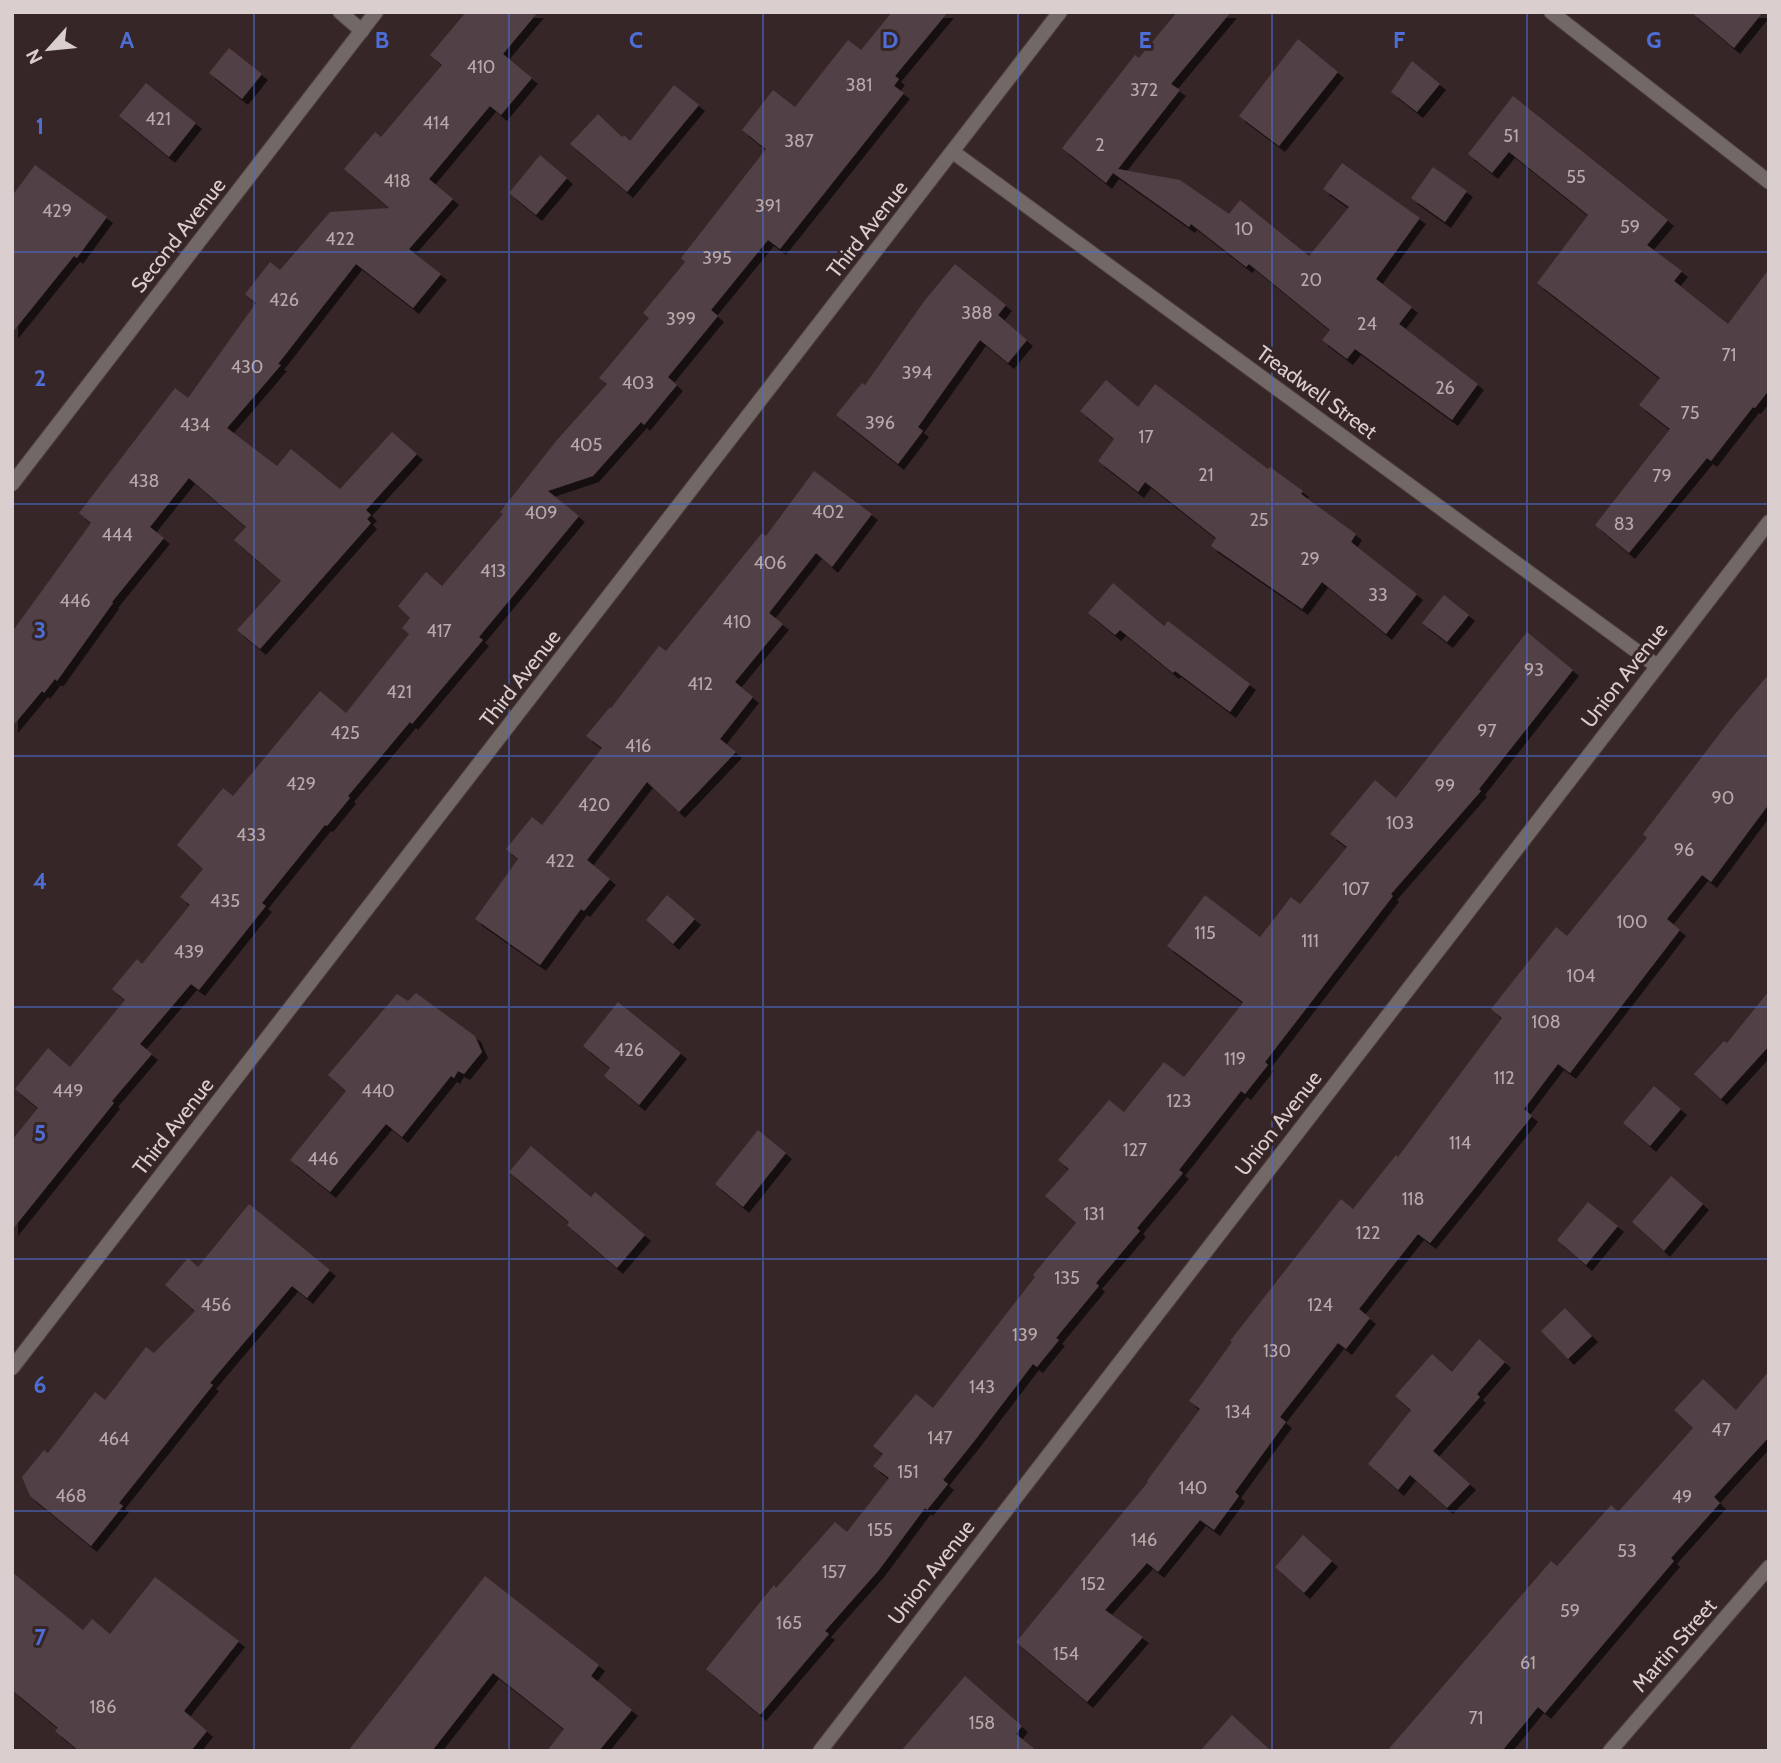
<svg xmlns="http://www.w3.org/2000/svg" width="1781" height="1763" font-family="Cabin,sans-serif">
<style>
.building{fill:#513f45;filter:url(#shadow)}
.lines{fill:none;stroke-linecap:round;stroke-linejoin:round}
.street-casing{stroke:#514142;stroke-width:16}
.street{stroke:#726966;stroke-width:14}
.grid{fill:none;stroke:#4c6ed6;stroke-width:2;stroke-opacity:0.55}
.labels{text-anchor:middle;dominant-baseline:central;stroke-width:6;stroke-linejoin:round;paint-order:stroke}
.number-label{font-size:18px;fill:#b8aaac}
.street-label{font-size:21px;fill:#dacece;stroke:#372627}
.grid-label{font-size:23px;text-anchor:middle;font-weight:bold;fill:#4c6ed6;stroke:#372627;stroke-width:6;stroke-linejoin:round;paint-order:stroke}
</style>
<defs>
<filter id="shadow"><feDropShadow dx="6" dy="6" stdDeviation="0" flood-color="#0009"/></filter>
</defs>
<rect width="100%" height="100%" fill="#372627"/>
<g class="building">
<path d="M466 12H538L503 54 532 78 501 115 490 106 429 179 453 199 409 249 441 274 413 308 356 264 278 364 281 365 227 428 277 466 291 449 340 489 392 432 417 454 366 510 371 515 367 519 371 523 260 649 237 630 281 581 234 540 246 527 189 478 150 527 164 538 112 602 113 603 57 681 55 679 44 693 42 691 12 727V632L91 523 79 513 175 388 188 398 256 303 245 294 270 262 280 270 330 212 389 208 344 169 375 132 381 137 442 65 430 55Z"/>
<path d="M892 12H948L895 76 899 79 894 86 904 93 780 249 768 240 711 310 718 316 668 377 677 385 644 425 641 422 593 476 548 491 579 516 479 637 483 640 412 724 410 722 348 796 350 798 327 826 325 825 262 903 266 906 199 990 191 984 140 1044 152 1054 112 1101 114 1103 12 1230V1140L38 1108 15 1089 48 1048 70 1067 125 1000 112 989 137 959 142 964 190 905 180 897 203 869 177 845 223 788 233 796 320 691 346 713 409 634 402 628 410 618 398 606 426 572 442 586 503 514 500 512 557 440 607 384 599 378 649 318 643 313 685 262 681 258 766 149 742 130 773 90 795 107 848 40 861 50Z"/>
<path d="M1177 12H1231L1171 84 1180 90 1118 169 1180 180 1229 214 1240 200 1309 256 1349 207 1323 189 1342 163 1420 218 1376 279 1412 307 1399 324 1478 384 1452 420 1355 349 1347 359 1322 340 1330 330 1249 264 1246 267 1191 224 1189 227 1113 173 1106 183 1062 148 1135 55 1139 58Z"/>
<path d="M1691 12H1763L1734 48Z"/>
<path d="M1298 39 1338 72 1279 146 1239 116Z"/>
<path d="M229 48 262 74 242 99 209 73Z"/>
<path d="M1412 61 1440 84 1417 112 1391 92Z"/>
<path d="M146 83 196 123 169 157 119 116Z"/>
<path d="M674 85 699 105 627 192 570 144 598 114 622 137 624 135 630 141Z"/>
<path d="M1513 96 1668 220 1647 245 1682 271 1674 281 1728 324 1769 269V390L1755 408 1753 407 1711 461 1707 458 1629 553 1595 525 1670 429 1639 405 1660 378 1537 283 1588 215 1509 152 1492 173 1468 154Z"/>
<path d="M540 155 567 178 536 215 509 193Z"/>
<path d="M35 165 107 217 77 258 74 256 12 333V196Z"/>
<path d="M1433 167 1467 191 1445 222 1411 198Z"/>
<path d="M955 264 1006 305 998 315 1027 340 1008 363 980 340 918 427 923 431 898 464 836 415 862 383 865 385 925 300Z"/>
<path d="M1106 380 1138 407 1155 384 1268 469 1270 467 1303 491 1301 494 1356 534 1351 542 1417 594 1386 634 1322 582 1302 609 1211 546 1216 538 1145 482 1138 492 1098 461 1114 439 1080 411Z"/>
<path d="M814 471 872 514 832 567 816 553 769 613 783 624 735 682 753 697 720 739 736 752 679 812 647 782 587 860 610 879 584 911 581 909 540 965 475 919 518 859 506 849 532 817 542 825 602 748 586 736 610 707 611 708 659 646 666 651 762 533 766 536Z"/>
<path d="M1113 583 1164 626 1168 621 1250 684 1230 712 1175 671 1173 673 1120 630 1115 635 1088 613Z"/>
<path d="M1444 595 1469 615 1447 642 1422 623Z"/>
<path d="M1527 632 1573 670 1479 789 1481 791 1391 894 1393 896 1265 1062 1268 1065 1245 1094 1241 1091 1179 1170 1183 1173 1137 1228 1140 1231 1096 1283 1099 1286 1056 1338 1059 1340 1037 1367 1033 1364 972 1444 943 1480 948 1484 927 1510 925 1508 879 1570 825 1631 829 1634 760 1715 706 1669 774 1585 776 1588 835 1522 847 1532 889 1478 873 1466 883 1454 873 1446 916 1394 933 1408 1035 1277 1033 1275 1076 1223 1045 1196 1069 1169 1058 1160 1109 1100 1124 1112 1164 1062 1184 1077 1242 1004 1243 1002 1167 946 1205 895 1260 937 1291 897 1300 904 1347 847 1330 834 1375 780 1396 798Z"/>
<path d="M1769 674V804L1711 882 1702 875 1667 919 1680 930 1570 1073 1558 1064 1524 1109 1532 1116 1478 1184 1430 1243 1418 1234 1359 1309 1370 1318 1346 1349 1338 1343 1280 1417 1286 1422 1235 1492 1239 1496 1214 1530 1200 1520 1158 1572 1147 1563 1105 1610 1143 1637 1087 1702 1016 1642 1148 1482 1147 1481 1200 1409 1189 1401 1232 1342 1230 1341 1341 1199 1353 1209 1396 1155 1398 1157 1502 1018 1491 1009 1556 927 1567 936 1647 838 1643 834 1730 720Z"/>
<path d="M667 895 695 919 673 944 646 920Z"/>
<path d="M1769 991V1046L1721 1099 1694 1074 1724 1041 1727 1043Z"/>
<path d="M416 993 475 1036 482 1052 464 1074 458 1071 454 1078 451 1076 402 1137 386 1124 330 1192 290 1160 346 1091 328 1075 397 994 408 1001Z"/>
<path d="M618 1002 681 1053 639 1105 604 1076 610 1068 583 1046Z"/>
<path d="M1654 1086 1681 1109 1650 1146 1623 1123Z"/>
<path d="M758 1130 786 1153 743 1207 715 1184Z"/>
<path d="M531 1146 591 1197 595 1192 645 1235 617 1268 567 1225 569 1222 509 1172Z"/>
<path d="M1671 1176 1703 1204 1664 1251 1632 1222Z"/>
<path d="M1588 1202 1618 1226 1586 1265 1557 1240Z"/>
<path d="M249 1204 330 1270 307 1298 292 1286 210 1383 213 1385 119 1503 123 1506 91 1546 30 1496 22 1477 44 1450 48 1453 95 1392 105 1400 146 1347 154 1353 195 1311 165 1285 188 1258 198 1267Z"/>
<path d="M1565 1308 1592 1336 1568 1359 1541 1331Z"/>
<path d="M1479 1339 1505 1362 1477 1394 1480 1397 1433 1451 1470 1484 1447 1508 1410 1475 1398 1490 1368 1464 1411 1410 1395 1396 1432 1354 1452 1372Z"/>
<path d="M1769 1371V1437L1714 1497 1720 1503 1671 1558 1674 1561 1545 1713 1538 1707 1502 1751H1387L1551 1561 1557 1566 1611 1505 1618 1512 1693 1428 1674 1410 1703 1379 1736 1410Z"/>
<path d="M1303 1535 1332 1561 1304 1593 1275 1567Z"/>
<path d="M12 1572 83 1630 92 1619 110 1634 155 1577 239 1641 184 1711 207 1731 191 1751H79L55 1731 58 1728 12 1690Z"/>
<path d="M485 1576 599 1665 591 1676 632 1710 599 1751H547L564 1729 493 1673 432 1751H348Z"/>
<path d="M965 1676 1022 1726 1016 1734 1037 1751H901Z"/>
<path d="M1232 1715 1271 1751H1200Z"/>
</g>
<g class="lines">
<g class="street-casing">
<g id="street">
<path d="M340 12 362 31"/>
<path d="M1551 12 1769 182"/>
<path d="M953 152 1657 666"/>
<path d="M12 484 376 12"/>
<path d="M12 1368 1060 12"/>
<path d="M820 1751 1769 522"/>
<path d="M1610 1751 1769 1567"/>
</g>
</g>
<use href="#street" class="street"/>
</g>
<path class="grid" d="M254 12V1751M509 12V1751M763 12V1751M1018 12V1751M1272 12V1751M1527 12V1751M12 252H1769M12 504H1769M12 756H1769M12 1007H1769M12 1259H1769M12 1511H1769"/>
<g class="labels">
<g class="number-label">
<text x="481" y="67">410</text>
<text x="859" y="85">381</text>
<text x="1144" y="90">372</text>
<text x="158" y="119">421</text>
<text x="436" y="123">414</text>
<text x="1511" y="136">51</text>
<text x="799" y="141">387</text>
<text x="1100" y="145">2</text>
<text x="1576" y="177">55</text>
<text x="397" y="181">418</text>
<text x="768" y="206">391</text>
<text x="57" y="211">429</text>
<text x="1630" y="227">59</text>
<text x="1244" y="229">10</text>
<text x="340" y="239">422</text>
<text x="717" y="258">395</text>
<text x="1311" y="280">20</text>
<text x="284" y="300">426</text>
<text x="977" y="313">388</text>
<text x="681" y="319">399</text>
<text x="1367" y="324">24</text>
<text x="1729" y="355">71</text>
<text x="247" y="367">430</text>
<text x="917" y="373">394</text>
<text x="638" y="383">403</text>
<text x="1445" y="388">26</text>
<text x="1690" y="413">75</text>
<text x="880" y="423">396</text>
<text x="195" y="425">434</text>
<text x="1146" y="437">17</text>
<text x="586" y="445">405</text>
<text x="1206" y="475">21</text>
<text x="1662" y="476">79</text>
<text x="144" y="481">438</text>
<text x="828" y="512">402</text>
<text x="541" y="513">409</text>
<text x="1259" y="520">25</text>
<text x="1624" y="524">83</text>
<text x="117" y="535">444</text>
<text x="1310" y="559">29</text>
<text x="770" y="563">406</text>
<text x="493" y="571">413</text>
<text x="1378" y="595">33</text>
<text x="75" y="601">446</text>
<text x="737" y="622">410</text>
<text x="439" y="631">417</text>
<text x="1534" y="670">93</text>
<text x="700" y="684">412</text>
<text x="399" y="692">421</text>
<text x="1487" y="731">97</text>
<text x="345" y="733">425</text>
<text x="638" y="746">416</text>
<text x="301" y="784">429</text>
<text x="1445" y="786">99</text>
<text x="1723" y="798">90</text>
<text x="594" y="805">420</text>
<text x="1400" y="823">103</text>
<text x="251" y="835">433</text>
<text x="1684" y="850">96</text>
<text x="560" y="861">422</text>
<text x="1356" y="889">107</text>
<text x="225" y="901">435</text>
<text x="1632" y="922">100</text>
<text x="1205" y="933">115</text>
<text x="1310" y="941">111</text>
<text x="189" y="952">439</text>
<text x="1581" y="976">104</text>
<text x="1546" y="1022">108</text>
<text x="629" y="1050">426</text>
<text x="1235" y="1059">119</text>
<text x="1504" y="1078">112</text>
<text x="68" y="1091">449</text>
<text x="378" y="1091">440</text>
<text x="1179" y="1101">123</text>
<text x="1460" y="1143">114</text>
<text x="1135" y="1150">127</text>
<text x="323" y="1159">446</text>
<text x="1413" y="1199">118</text>
<text x="1094" y="1214">131</text>
<text x="1368" y="1233">122</text>
<text x="1067" y="1278">135</text>
<text x="216" y="1305">456</text>
<text x="1320" y="1305">124</text>
<text x="1025" y="1335">139</text>
<text x="1277" y="1351">130</text>
<text x="982" y="1387">143</text>
<text x="1238" y="1412">134</text>
<text x="1721" y="1430">47</text>
<text x="940" y="1438">147</text>
<text x="114" y="1439">464</text>
<text x="908" y="1472">151</text>
<text x="1193" y="1488">140</text>
<text x="71" y="1496">468</text>
<text x="1682" y="1497">49</text>
<text x="880" y="1530">155</text>
<text x="1144" y="1540">146</text>
<text x="1627" y="1551">53</text>
<text x="834" y="1572">157</text>
<text x="1093" y="1584">152</text>
<text x="1570" y="1611">59</text>
<text x="789" y="1623">165</text>
<text x="1066" y="1654">154</text>
<text x="1528" y="1663">61</text>
<text x="103" y="1707">186</text>
<text x="1476" y="1718">71</text>
<text x="982" y="1723">158</text>
</g>
<g class="street-label">
<text transform="translate(867 229) rotate(-52)">Third Avenue</text>
<text transform="translate(178 235) rotate(-52)">Second Avenue</text>
<text transform="translate(1317 392) rotate(36)">Treadwell Street</text>
<text transform="translate(1624 675) rotate(-52)">Union Avenue</text>
<text transform="translate(520 678) rotate(-52)">Third Avenue</text>
<text transform="translate(1278 1123) rotate(-52)">Union Avenue</text>
<text transform="translate(173 1126) rotate(-52)">Third Avenue</text>
<text transform="translate(931 1572) rotate(-52)">Union Avenue</text>
<text transform="translate(1674 1645) rotate(-49)">Martin Street</text>
</g>
</g>
<g class="grid-label">
<text x="127" y="48">A</text>
<text x="382" y="48">B</text>
<text x="636" y="48">C</text>
<text x="890" y="48">D</text>
<text x="1145" y="48">E</text>
<text x="1399" y="48">F</text>
<text x="1654" y="48">G</text>
<text x="40" y="134">1</text>
<text x="40" y="386">2</text>
<text x="40" y="638">3</text>
<text x="40" y="889">4</text>
<text x="40" y="1141">5</text>
<text x="40" y="1393">6</text>
<text x="40" y="1645">7</text>
</g>
<rect width="1781" height="1763" fill="none" stroke="#dacece" stroke-width="28"/>
<g transform="translate(49 49) rotate(243)" stroke="#372627" stroke-width="5" paint-order="stroke">
<path d="M0-5L12 26L0 18L-12 26Z" fill="#dacece"/>
<text y="-10" font-size="19" font-weight="bold" text-anchor="middle" fill="#dacece">N</text>
</g>
</svg>
